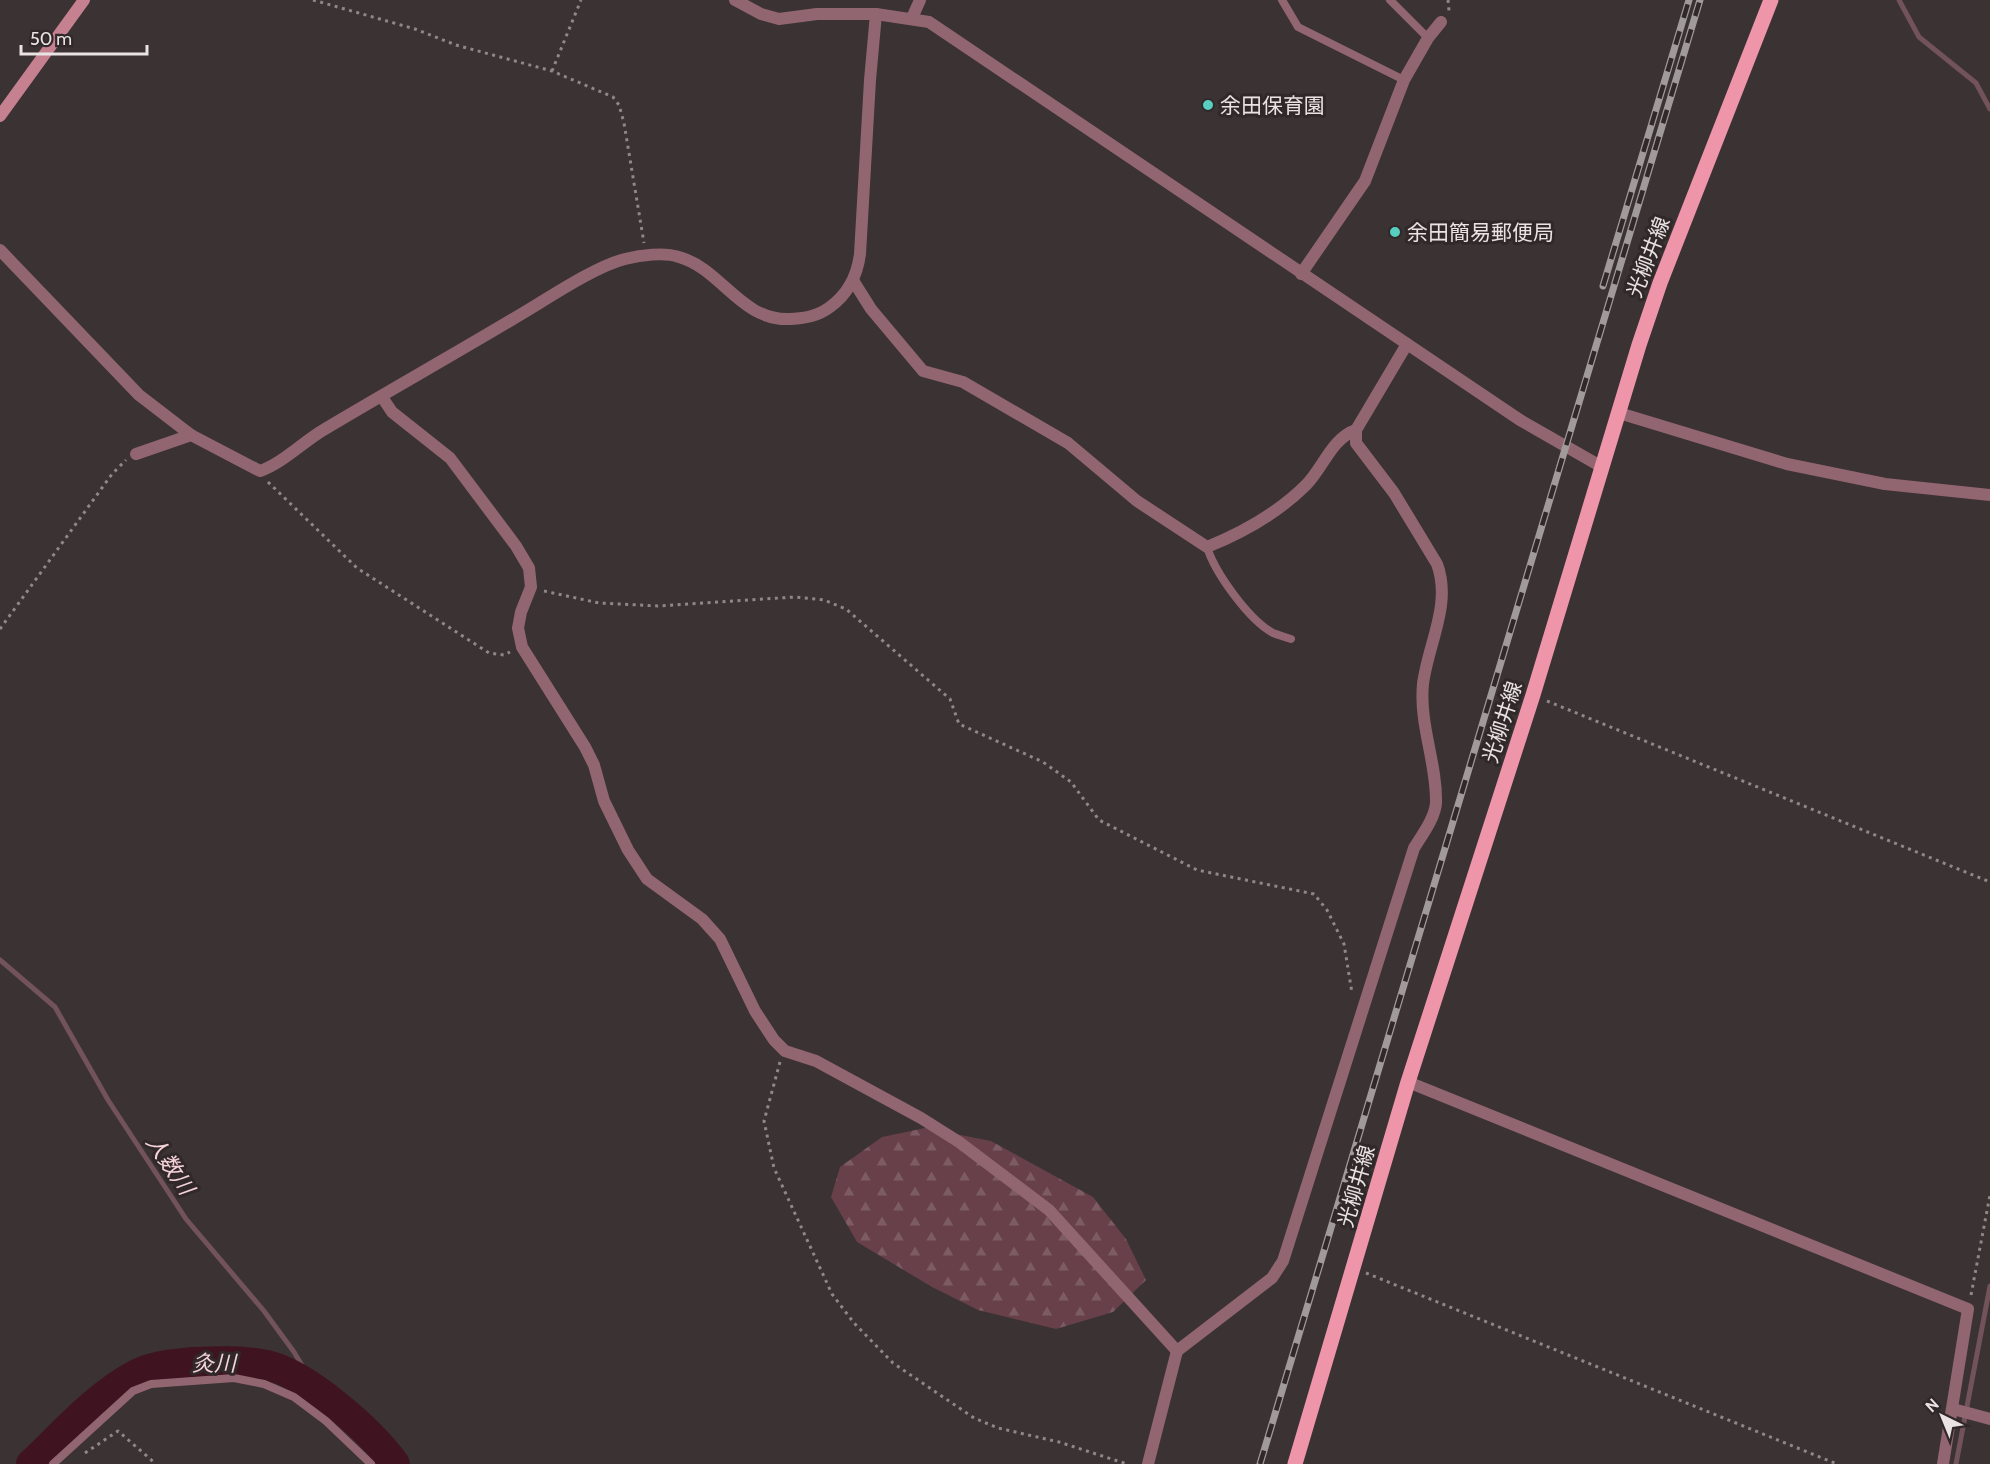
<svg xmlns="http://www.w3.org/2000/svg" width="1990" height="1464" font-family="Cabin,'Noto Sans JP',sans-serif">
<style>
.forest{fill:url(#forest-firs)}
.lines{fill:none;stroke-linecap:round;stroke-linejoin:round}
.stream{stroke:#72525b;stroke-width:5}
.river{stroke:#3f1420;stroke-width:30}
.path{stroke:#8f8889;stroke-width:3;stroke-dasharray:3 4.5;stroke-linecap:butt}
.lane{stroke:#926670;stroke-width:8}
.street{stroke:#926670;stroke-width:12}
.secondary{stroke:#c68191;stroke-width:12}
.primary{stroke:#ee95aa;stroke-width:15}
.rail-casing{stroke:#a19a9b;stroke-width:7}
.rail{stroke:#302829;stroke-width:4.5;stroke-dasharray:14;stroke-linecap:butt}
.poi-dot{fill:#58cec0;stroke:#302829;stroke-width:2}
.labels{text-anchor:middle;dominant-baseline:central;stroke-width:6;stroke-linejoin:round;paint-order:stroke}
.poi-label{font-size:21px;fill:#e9e3e4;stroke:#302829;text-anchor:start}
.street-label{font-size:21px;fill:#e9e3e4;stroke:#302829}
.water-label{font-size:22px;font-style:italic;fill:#f5d3d9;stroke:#302829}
</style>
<defs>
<pattern id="forest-firs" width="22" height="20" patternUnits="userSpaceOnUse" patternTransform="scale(1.5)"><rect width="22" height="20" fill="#674049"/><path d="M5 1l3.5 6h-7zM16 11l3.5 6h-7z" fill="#7d5b63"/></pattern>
</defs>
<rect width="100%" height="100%" fill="#3b3233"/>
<path class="forest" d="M925 1128 991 1141 1093 1197 1126 1239 1146 1280 1113 1312 1056 1329 978 1310 932 1287 857 1242 831 1197 840 1167 882 1137Z"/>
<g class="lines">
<g class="stream">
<path d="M1899 0 1919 37 1976 83 1990 109"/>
<path d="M0 960 55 1007 108 1100 186 1219 264 1311 294 1352 316 1389"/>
<path d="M1956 1464 1990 1286"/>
</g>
<path class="river" d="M31 1464C64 1433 96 1396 135 1375 153 1365 174 1364 193 1362 218 1361 242 1360 266 1365 306 1373 371 1431 395 1464"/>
<g class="path">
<path d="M313 0 415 29 456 45 552 71 613 97 619 105 624 123 644 243"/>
<path d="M1448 0 1449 11"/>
<path d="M552 71 581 0"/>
<path d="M268 482 357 568 489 653 504 655 510 652"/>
<path d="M544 591 599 603 658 606 795 597 824 600 846 609 950 699 959 724 1043 762 1071 782 1099 820 1197 870 1314 894 1327 910 1344 944 1352 993"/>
<path d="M0 629 112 474 126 460"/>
<path d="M1547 701 1990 882"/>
<path d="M780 1062 764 1121 774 1168 832 1294 854 1323 893 1363 974 1418 998 1428 1059 1442 1127 1464"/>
<path d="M1366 1273 1837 1464"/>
<path d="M1971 1295 1990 1195"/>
<path d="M85 1453 118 1431 156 1464"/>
</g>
<g class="lane">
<path d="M1282 0 1298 27 1404 80"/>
<path d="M1390 0 1428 38"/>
<path d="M1207 547C1215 573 1249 620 1273 633 1278 635 1285 637 1291 639"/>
<path d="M53 1464 133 1391 151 1384 234 1378 264 1384 294 1397 326 1421 371 1464"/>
</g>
<g class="street">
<path d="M735 0 761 14 779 19 817 14H876L929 22 1520 420 1602 467"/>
<path d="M912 18 920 0"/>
<path d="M0 250 139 395 191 435 260 471C283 463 304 441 325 429 387 392 451 356 513 319 543 302 593 267 625 259 641 255 664 252 679 257 722 269 741 322 791 319 806 318 818 316 830 307 848 294 857 277 860 254L870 80 876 14"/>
<path d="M1301 274 1365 181 1404 80 1428 38 1441 22"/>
<path d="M854 282 871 309 923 371 963 382 1068 443 1137 501 1207 547C1244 532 1278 513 1306 485 1323 468 1332 438 1356 430"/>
<path d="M382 397 392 412 450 458 516 546 529 568 531 587 521 612 518 628 522 647 585 747 594 765 604 801 628 850 647 879 702 919 720 939 755 1011 774 1040 785 1051 816 1061 921 1118 959 1142 1049 1210 1177 1351"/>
<path d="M1619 413 1787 464 1885 484 1990 495"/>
<path d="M136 454 191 435"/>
<path d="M1408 1082 1968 1309 1943 1464"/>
<path d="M1953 1409 1990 1419"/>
<path d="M1148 1464 1177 1351 1272 1278 1283 1261 1414 848C1422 835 1435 818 1436 803 1437 763 1419 725 1423 684 1428 644 1452 604 1437 564L1394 493 1356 443V430L1407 344"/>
</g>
<path class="secondary" d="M0 116 84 0"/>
<path class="primary" d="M1295 1464 1408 1082 1533 695 1639 345 1660 283 1771 0"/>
<g class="rail-casing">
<g id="rail">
<path d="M1603 286 1689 0"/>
<path d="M1260 1464 1700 0"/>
</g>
</g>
<use href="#rail" class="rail"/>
</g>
<g class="poi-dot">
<circle cx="1208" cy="105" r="6"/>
<circle cx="1395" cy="232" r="6"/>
</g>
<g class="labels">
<g class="poi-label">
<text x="1220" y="105">余田保育園</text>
<text x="1407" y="232">余田簡易郵便局</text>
</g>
<g class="street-label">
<text transform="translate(1648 257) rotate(-69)">光柳井線</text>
<text transform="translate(1502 722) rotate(-72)">光柳井線</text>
<text transform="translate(1356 1186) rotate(-74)">光柳井線</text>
</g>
<g class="water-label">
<text transform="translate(170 1165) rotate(56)">人数川</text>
<text x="214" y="1363">灸川</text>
</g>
</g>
<g transform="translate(1942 1416) rotate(317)" stroke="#302829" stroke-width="4.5" paint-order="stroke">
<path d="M0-4.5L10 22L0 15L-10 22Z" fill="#e9e3e4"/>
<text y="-9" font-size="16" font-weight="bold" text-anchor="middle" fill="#e9e3e4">N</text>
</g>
<path d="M21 45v9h126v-9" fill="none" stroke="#e9e3e4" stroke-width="3"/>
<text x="30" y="45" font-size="18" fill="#e9e3e4" stroke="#302829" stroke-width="4.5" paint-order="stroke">50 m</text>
</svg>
